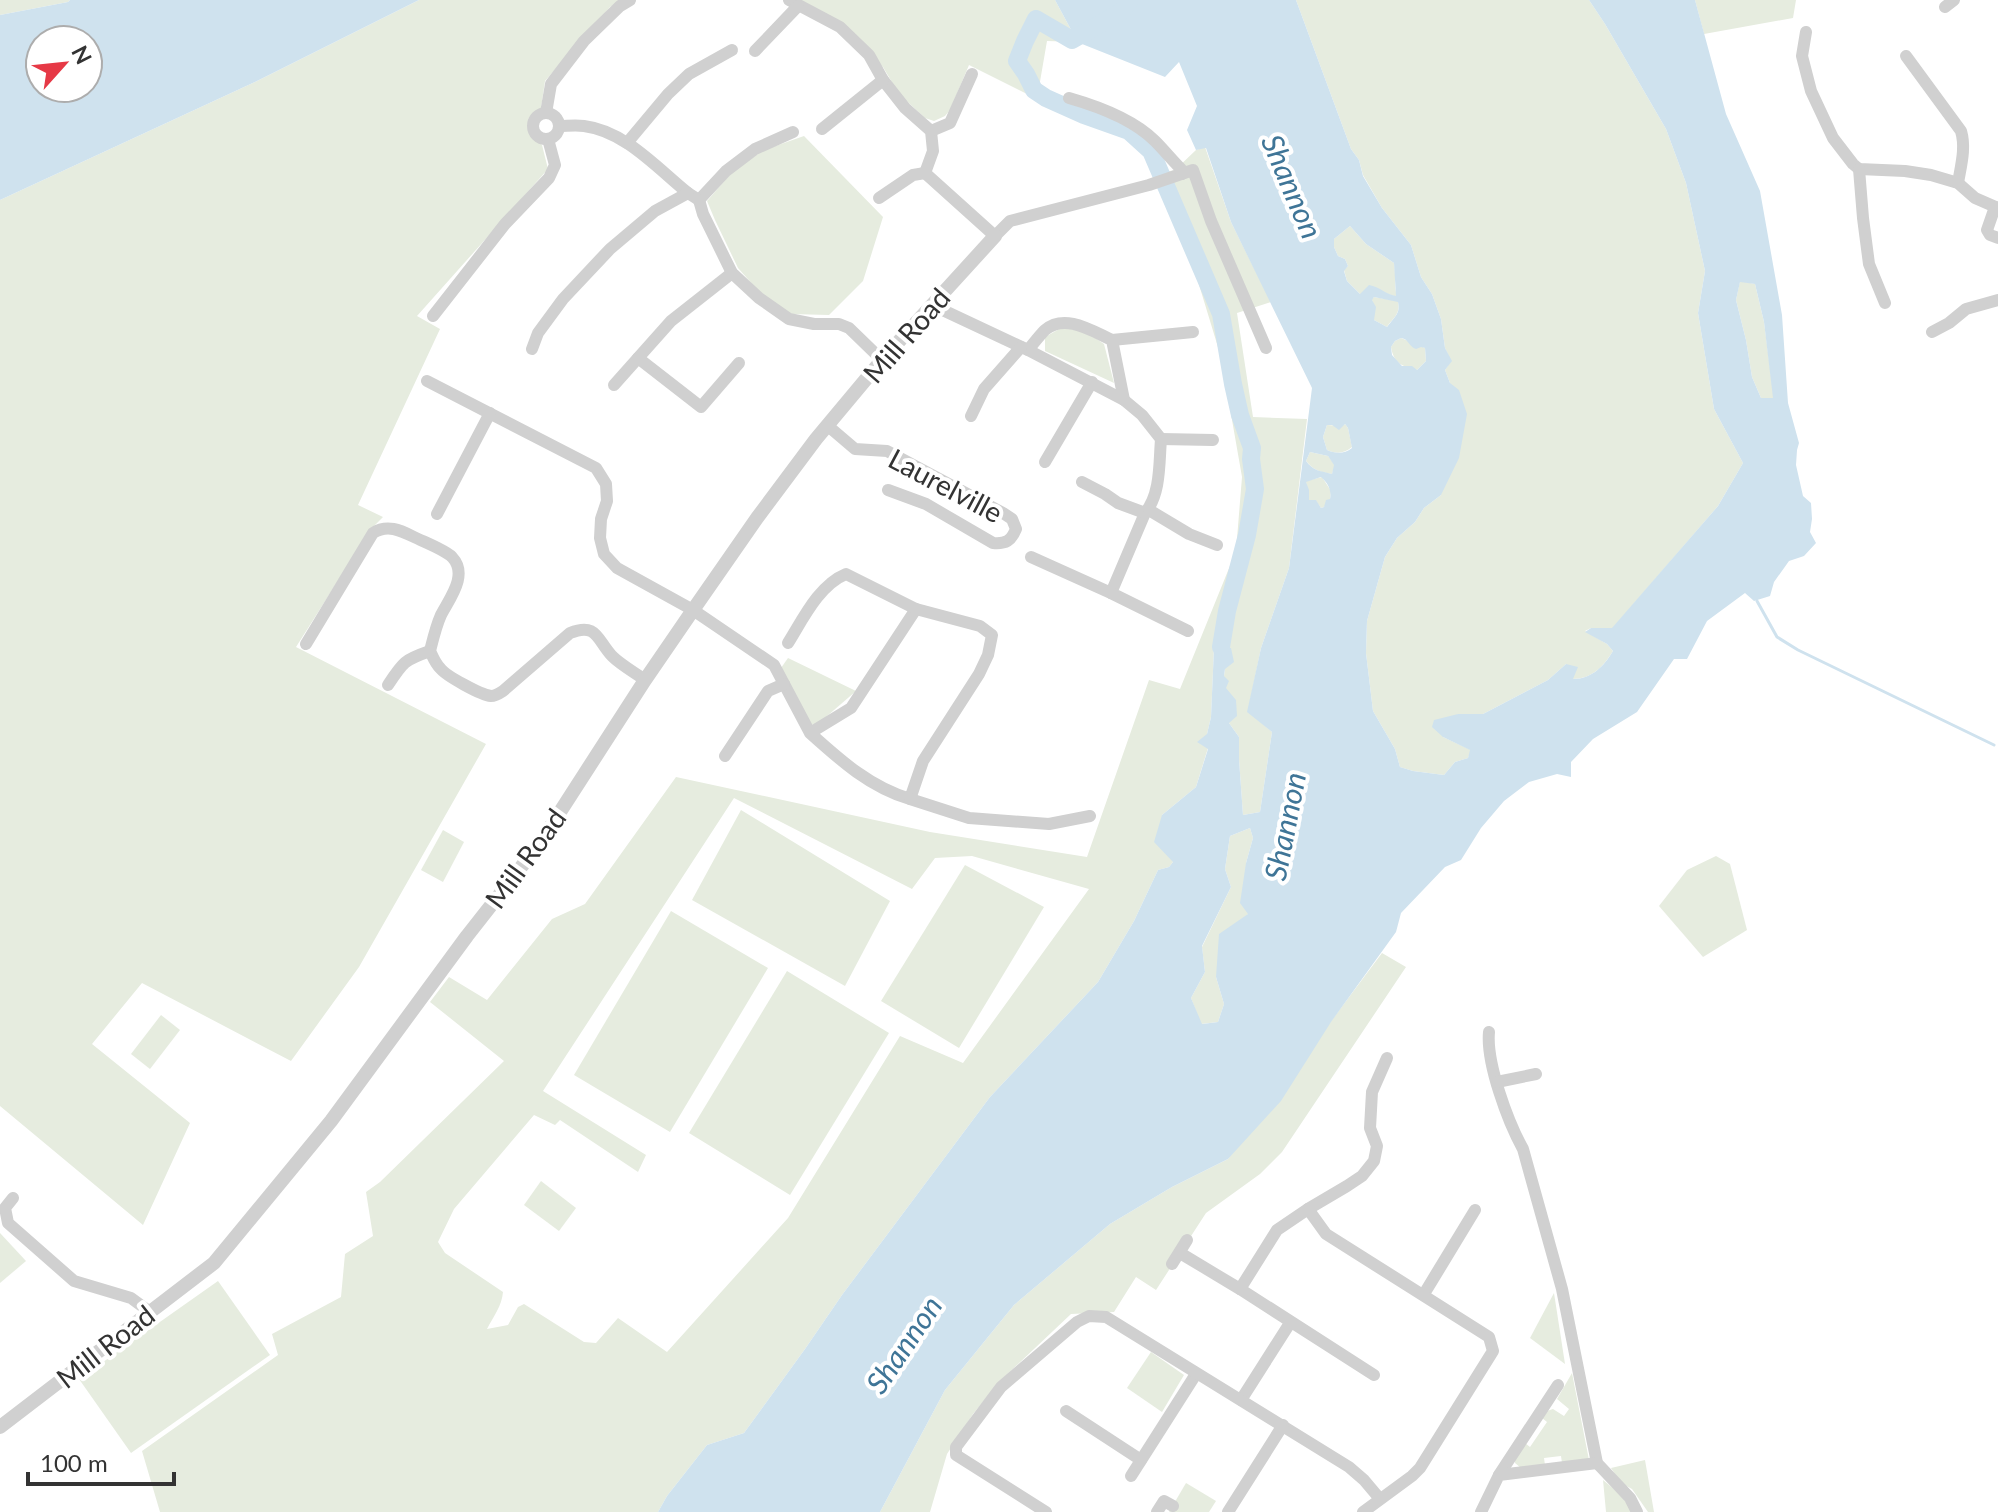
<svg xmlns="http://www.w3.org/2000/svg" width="1998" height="1512" font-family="Lato,sans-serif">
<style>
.green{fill:#e6ecdf;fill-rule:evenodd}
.water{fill:#cfe2ee;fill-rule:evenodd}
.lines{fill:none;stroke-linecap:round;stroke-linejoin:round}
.stream{stroke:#cfe2ee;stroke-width:3}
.river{stroke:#cfe2ee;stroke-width:18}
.minor{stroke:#d0d0d0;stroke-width:12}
.tertiary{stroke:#d0d0d0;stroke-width:14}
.labels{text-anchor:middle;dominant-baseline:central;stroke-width:8;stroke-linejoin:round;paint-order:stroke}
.street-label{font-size:28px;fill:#333;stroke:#fff}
.water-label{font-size:30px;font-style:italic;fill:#3f7597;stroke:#fff}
</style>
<rect width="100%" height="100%" fill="#fff"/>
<g class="green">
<path d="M0 0H70L68 2 0 15Z"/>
<path d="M419 0H622L610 7 545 81 541 108 528 119 531 135 542 145 548 169 417 316 440 329 358 505 383 517 370 530 296 647 486 744 359 967 291 1061 142 983 92 1044 190 1123 143 1225 0 1106V200L257 81Z"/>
<path d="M798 0H1055L1076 39 1077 42 1047 41 1037 99 969 65 950 110 945 116 934 121 925 118 899 94 883 67Z"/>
<path d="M1296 0H1589L1605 24 1666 129 1686 183 1705 271 1698 313 1714 409 1743 463 1718 506 1612 629 1591 628 1585 631 1607 644 1613 651C1603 667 1592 679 1572 679L1566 664 1548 680 1483 714H1458L1443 737 1471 750 1468 758 1455 762 1444 775 1413 771 1400 767 1395 749 1373 711 1366 653 1367 621 1385 557 1397 538 1415 522 1424 508 1441 495 1450 383 1445 370 1451 361 1445 348 1441 319 1432 294 1421 277 1411 245 1382 208 1363 175 1359 160 1351 149Z"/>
<path d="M1695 0H1796L1793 18 1704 34Z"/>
<path d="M804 136 883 217 863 281 829 315 790 314 762 295 738 268 715 220 707 201 734 170 764 150Z"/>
<path d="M1205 147 1231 222 1271 302 1237 313 1253 417 1307 419 1289 568 1261 648 1248 711 1272 732 1260 812 1243 815 1239 759V737L1229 723 1224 676 1225 669 1214 647 1211 717 1207 734 1208 748 1196 787 1162 815 1173 862 1169 867 1158 870 1134 921 1098 982 990 1097 842 1295 805 1349 744 1433 707 1445 667 1496 658 1512H160L142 1451 278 1355 272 1334 341 1297 345 1254 373 1236 366 1192 380 1182 504 1061 430 1002 449 977 487 1000 552 919 585 904 676 777 930 832 1087 857 1149 680 1180 689 1236 551 1242 477 1221 357 1186 242 1155 174 1175 170 1196 150ZM734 798 912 889 935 858 972 856 1089 889 963 1063 900 1036 788 1218 667 1352 618 1318 596 1343 584 1342 524 1304 518 1307 508 1325 487 1329C493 1317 502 1306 503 1292L445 1253 438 1242 454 1209 534 1115 555 1125 560 1120 638 1172 646 1155 543 1091Z"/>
<path d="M1350 226 1366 244 1394 263C1396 274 1394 285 1397 297L1385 293 1361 295 1347 281 1344 270 1348 266 1345 259 1338 256 1334 247V239Z"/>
<path d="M1740 281 1755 284 1764 322 1774 399 1761 398 1752 377 1746 340 1736 300Z"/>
<path d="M1374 297 1398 301C1401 314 1393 318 1387 327L1374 320 1372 299Z"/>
<path d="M1063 327 1088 333 1104 344 1114 383 1045 351V337Z"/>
<path d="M1401 338 1425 348 1426 361 1417 370C1402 366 1394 364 1391 347L1395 341Z"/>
<path d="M1345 424 1348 428 1352 447C1344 454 1336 454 1327 450L1323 437 1327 425 1342 426Z"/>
<path d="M1310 452 1328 456 1335 465 1332 474C1321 472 1314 471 1306 461Z"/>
<path d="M1322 477 1331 491 1330 500 1324 507 1321 508 1316 501H1309C1309 492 1306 488 1306 481Z"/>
<path d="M788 658 856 691 819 723 811 725 781 668Z"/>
<path d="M741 810 890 901 845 986 692 900Z"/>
<path d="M1250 828 1253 838 1246 863 1248 914 1216 977 1224 1004 1218 1022 1201 1024 1191 998 1205 972 1202 947 1231 887 1225 869 1230 836Z"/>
<path d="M443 830 464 842 443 882 421 870Z"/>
<path d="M1716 856 1730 864 1747 930 1703 957 1659 906 1687 870Z"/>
<path d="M965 865 1044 907 959 1048 881 1001Z"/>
<path d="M671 911 768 968 670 1132 574 1075Z"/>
<path d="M1382 953 1406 967 1282 1152 1260 1174 1206 1213 1156 1290 1136 1277 1114 1312 1071 1314 1000 1381 973 1414 947 1454 930 1512H880L945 1390 1014 1305 1110 1224 1172 1187 1228 1159Z"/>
<path d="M787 971 889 1033 790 1195 689 1133Z"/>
<path d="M161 1015 180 1030 150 1069 131 1054Z"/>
<path d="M541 1181 576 1208 559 1231 524 1205Z"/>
<path d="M0 1233 26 1261 0 1283Z"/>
<path d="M218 1281 270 1355 131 1453 79 1379Z"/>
<path d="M1554 1293 1565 1364 1530 1338Z"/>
<path d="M1151 1352 1184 1375 1162 1412 1127 1388Z"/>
<path d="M1572 1373 1589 1460 1562 1463 1561 1456 1544 1458 1545 1465 1521 1468 1515 1463V1458L1525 1443 1530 1447 1547 1422 1542 1418 1547 1411 1553 1409 1564 1416 1569 1409 1557 1399Z"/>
<path d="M1645 1460 1654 1512H1648L1632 1489 1621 1483 1611 1468Z"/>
<path d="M1603 1480 1620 1494 1633 1512H1606Z"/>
<path d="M1186 1483 1216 1501 1209 1512H1169Z"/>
</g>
<g class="water">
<path d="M70 0H419L257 81 0 200V15L68 2ZM88 40V88H40V40Z"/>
<path d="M1055 0H1296L1351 149 1359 160 1363 176 1382 208 1411 245 1421 277 1432 294 1441 319 1445 348 1452 361 1445 370 1450 383 1459 390 1467 414 1459 458 1441 495 1424 508 1415 522 1397 538 1385 557 1367 621 1366 653 1373 711 1395 749 1400 767 1413 771 1444 775 1455 762 1468 758 1470 750 1443 737 1432 727 1434 720 1458 714H1483L1548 680 1566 664 1578 667 1573 679C1592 679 1604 666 1613 651L1607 644 1585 632 1591 628H1612L1718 506 1743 463 1714 409 1698 313 1705 271 1686 183 1666 129 1605 24 1589 0H1695L1726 114 1760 191 1782 315 1788 403 1799 443 1797 450 1796 465 1803 496 1811 503 1812 519 1810 532 1816 543 1804 556 1789 561 1774 582 1770 596 1754 601 1745 593 1707 621 1687 659H1674L1637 712 1593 739 1571 762V777L1557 774 1529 782 1504 801 1481 828 1461 860 1445 867 1401 913 1396 932 1331 1022 1281 1101 1228 1159 1172 1187 1110 1224 1014 1305 945 1390 880 1512H658L667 1496 707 1445 744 1433 805 1349 842 1295 990 1097 1098 982 1134 921 1158 870 1169 867 1173 862 1154 842 1162 815 1196 787 1208 749 1197 742 1207 734 1211 717 1214 647 1231 648 1234 662 1225 669 1224 676 1229 681 1226 688 1236 700 1237 716 1229 723 1239 737V759L1243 815 1260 812 1272 732 1247 712 1261 648 1289 568 1312 388 1231 222 1206 148 1196 150 1187 130 1197 106 1179 62 1165 77 1077 42 1076 39ZM1350 226 1366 244 1394 263 1396 296C1385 294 1380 287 1369 285L1360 294 1347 281 1344 271 1348 266 1345 259 1338 256 1334 247V239ZM1740 282 1755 284 1764 322 1773 398H1761L1752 377 1746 340 1736 300ZM1374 297 1398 302C1401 314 1393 318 1387 327L1374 320 1376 307 1372 300ZM1401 338C1409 339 1409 347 1416 349L1421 347 1425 348 1426 361 1417 370 1412 366H1402L1392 355 1391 347 1395 341ZM1345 424 1348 428 1352 448C1344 454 1336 454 1327 450L1323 437 1327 425H1332L1339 430ZM1310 452 1328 456 1334 465 1332 474C1321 471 1313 471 1306 461ZM1321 477C1328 483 1332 491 1330 499L1326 500 1324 507 1321 508 1316 500H1309V490L1306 482ZM1250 828 1253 838 1246 863 1240 903 1248 914 1219 934 1216 977 1224 1004 1218 1022 1202 1024 1191 998 1205 972 1202 946 1231 887 1225 869 1230 836Z"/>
</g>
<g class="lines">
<path class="stream" d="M1757 601 1777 637 1798 650 1994 745"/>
<path class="river" d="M1130 0 1121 12 1072 40 1036 19 1025 41 1017 61 1026 74 1034 90 1046 98 1084 115 1129 131 1151 151 1221 314 1233 384 1240 415 1252 448 1251 459 1255 489 1247 535 1227 611 1221 647"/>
<g class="minor">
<path d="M789 0 840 27 869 55 883 80 905 108 931 131 933 151 925 173 995 236 1010 221 1149 185 1193 170 1211 221 1266 348"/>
<path d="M1945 7 1954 0"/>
<path d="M1806 32 1802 56 1811 91 1833 138 1853 164 1859 169 1905 171 1931 175 1958 183 1975 198 1998 208"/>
<path d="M755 51 798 6"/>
<path d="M1906 56 1961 131C1966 148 1961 165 1958 183"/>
<path d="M1069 98C1097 106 1133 119 1155 141 1164 150 1172 160 1181 169L1182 174"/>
<path d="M546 113 551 84 584 41 620 6 630 0"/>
<circle cx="546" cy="126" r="13"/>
<path d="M559 126C567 126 576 125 584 126 625 131 657 168 688 193L699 200 726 171 755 149 793 132"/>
<path d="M822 129 883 80"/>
<path d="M931 131 950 123 972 74"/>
<path d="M627 143 668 94 689 74 732 50"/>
<path d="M1859 169 1863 218 1869 264 1885 303"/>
<path d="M879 198 913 175 925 173"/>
<path d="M699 200 703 214 732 273 759 298 789 319 814 324H839L849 328 882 360"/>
<path d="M1995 207 1987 230 1990 235 1998 238"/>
<path d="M932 305 1028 350 1124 400 1142 415 1161 439C1159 463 1161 494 1145 513L1111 593 1188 631"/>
<path d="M433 316 505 224 549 178 555 165 548 139"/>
<path d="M1932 332 1949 323 1966 309 1998 300"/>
<path d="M1112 340 1193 332"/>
<path d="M532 349 538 333 563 299 610 249 655 211 688 193"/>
<path d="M1028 350C1034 343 1039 336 1045 330 1065 313 1092 331 1112 340L1124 400"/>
<path d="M638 358 701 407 739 363"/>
<path d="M427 381 596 468 606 484 607 501 601 519 600 538 604 554 617 568 693 610 774 665 810 733 851 708 916 609 980 626 992 635 988 655 979 674 923 761 910 799C870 787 841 761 810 733"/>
<path d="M614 385 671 321 732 273"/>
<path d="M971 416 984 389 1021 347"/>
<path d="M828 426 855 449 887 451 1003 513 1012 519 1016 529C1011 541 1006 544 993 543L926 504 888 490"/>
<path d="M1161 439 1213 440"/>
<path d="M1045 462 1092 382"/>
<path d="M1082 482 1105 494 1118 503 1145 513"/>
<path d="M1149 510 1189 534 1217 545"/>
<path d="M437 514 490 413"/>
<path d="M1031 557 1111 593"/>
<path d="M788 643C803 619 819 585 846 574L916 609"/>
<path d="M306 644 373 533C387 524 400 530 414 537 424 542 445 550 452 557 469 575 449 599 441 615 436 626 433 639 430 651 433 657 435 663 440 668 446 676 481 695 491 696 494 696 500 693 503 691L570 633C597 622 597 640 612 656 621 665 634 672 645 680"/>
<path d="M388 685C403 662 404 660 430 651"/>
<path d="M725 756 768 691 784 684"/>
<path d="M910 799 969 818 1049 824 1090 816"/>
<path d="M1489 1032C1486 1063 1508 1122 1523 1149L1562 1289 1597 1463 1630 1498 1637 1512"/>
<path d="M1497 1082 1536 1074"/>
<path d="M13 1198 5 1208 8 1223 74 1281 131 1298 150 1312"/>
<path d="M1308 1209 1347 1186 1362 1176 1374 1161 1377 1146 1370 1128 1372 1092 1387 1058"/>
<path d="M1180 1253 1240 1289"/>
<path d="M1172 1264 1187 1240"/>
<path d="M1424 1294 1475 1210"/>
<path d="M1241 1400 1290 1323"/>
<path d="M1066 1411 1141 1460"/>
<path d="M1499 1475 1558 1385"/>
<path d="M1131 1476 1196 1374"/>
<path d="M1046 1512 956 1455V1447L1001 1387 1077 1322 1089 1316 1106 1317 1349 1467 1364 1480 1380 1499"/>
<path d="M1157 1512 1164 1501 1173 1506"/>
<path d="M1228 1512 1283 1425"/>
<path d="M1363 1512 1412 1476 1420 1468 1493 1351 1489 1337 1326 1234 1308 1209 1277 1230 1240 1289 1374 1375"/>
<path d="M1481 1512 1499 1475 1597 1463"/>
</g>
<path class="tertiary" d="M0 1427 214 1263 331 1121 467 936 540 843 645 680 693 610 757 518 816 439 882 360 995 236"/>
</g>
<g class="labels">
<g class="street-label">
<text transform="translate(906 335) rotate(-49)">Mill Road</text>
<text transform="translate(946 485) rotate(28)">Laurelville</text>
<text transform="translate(525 858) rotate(-54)">Mill Road</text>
<text transform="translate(105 1346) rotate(-38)">Mill Road</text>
</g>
<g class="water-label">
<text transform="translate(1293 186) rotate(67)">Shannon</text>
<text transform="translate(1284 826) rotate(-79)">Shannon</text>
<text transform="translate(903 1344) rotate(-56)">Shannon</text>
</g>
</g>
<g transform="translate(64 64) rotate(63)"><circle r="38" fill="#ffffff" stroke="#adadad" stroke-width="2"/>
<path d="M0-6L14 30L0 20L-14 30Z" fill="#e63946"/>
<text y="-12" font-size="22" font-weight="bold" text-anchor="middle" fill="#333333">N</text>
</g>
<path d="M28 1472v12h146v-12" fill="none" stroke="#333333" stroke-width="4"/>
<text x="40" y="1472" font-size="24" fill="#333333" stroke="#ffffff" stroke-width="6" paint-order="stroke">100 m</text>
</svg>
